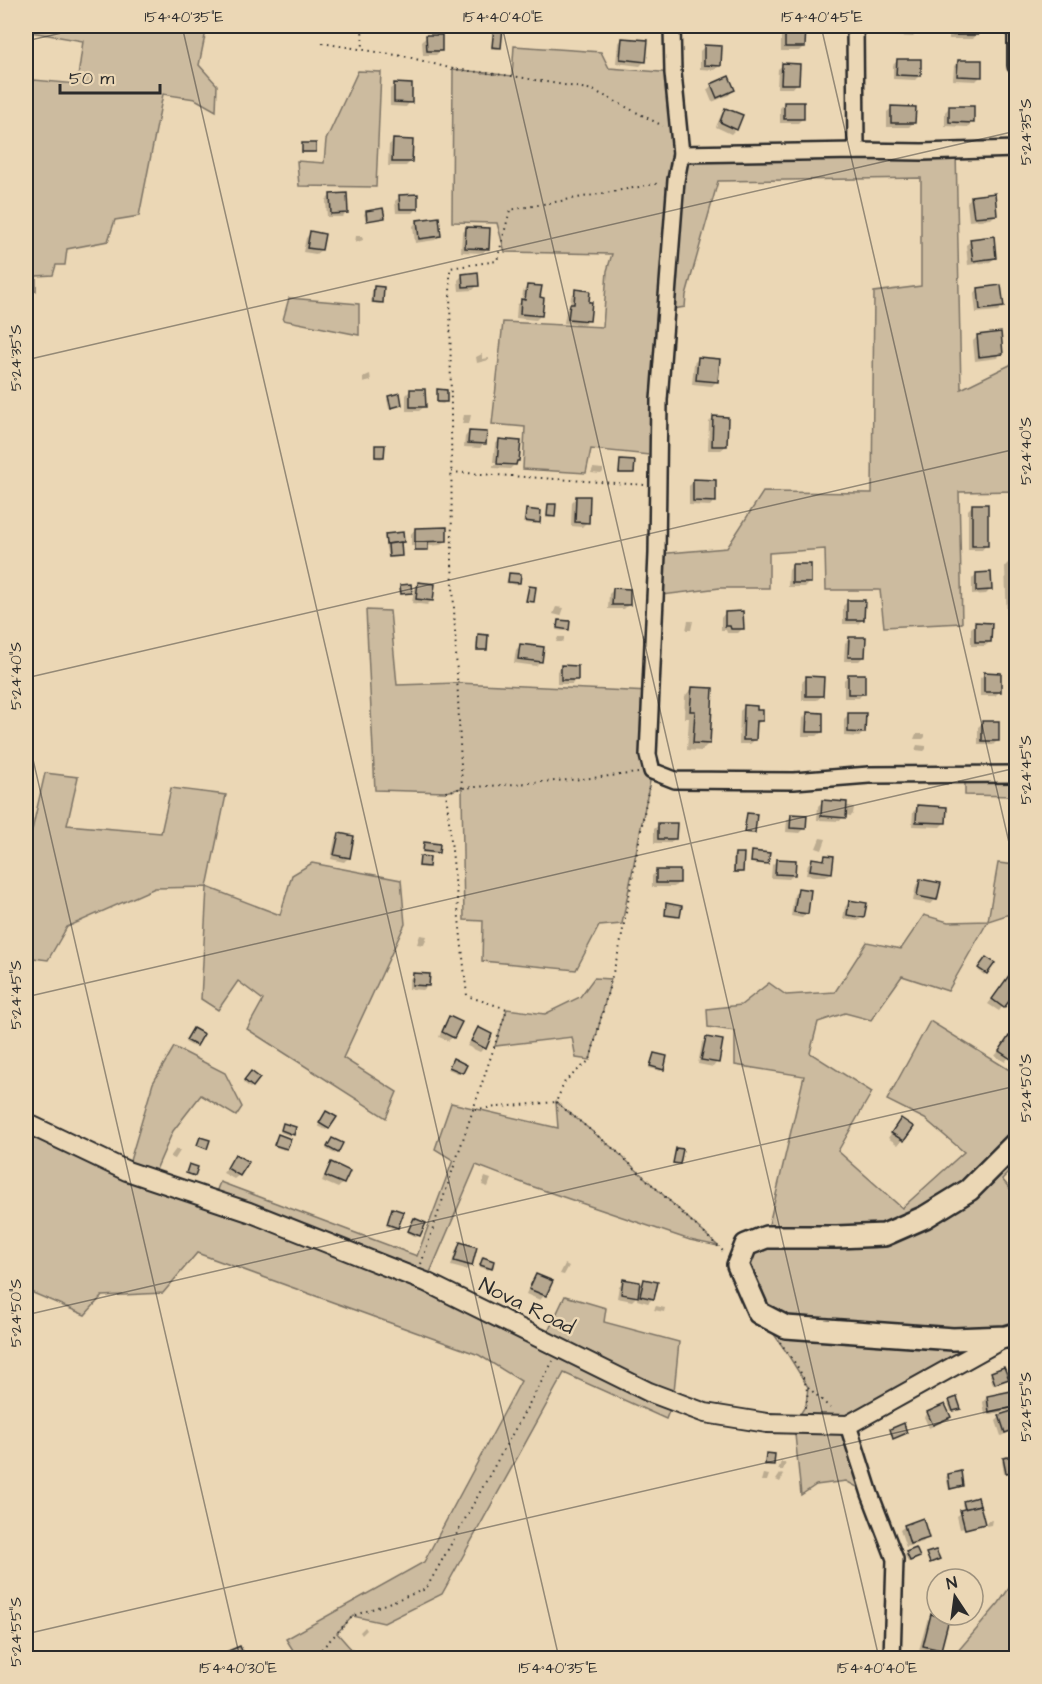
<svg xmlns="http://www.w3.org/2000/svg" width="1042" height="1684" font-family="'Architects Daughter',sans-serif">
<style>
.green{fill:#ccbb9f;stroke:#7c7365;stroke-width:1.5}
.shadow{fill:#0003}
.building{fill:#b6a78f;stroke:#2b2b2b;stroke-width:1.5}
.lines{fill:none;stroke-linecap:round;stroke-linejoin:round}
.minor-casing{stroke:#2b2b2b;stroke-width:20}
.tertiary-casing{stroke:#2b2b2b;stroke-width:22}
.secondary-casing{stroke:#2b2b2b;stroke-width:26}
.path{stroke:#2b2b2b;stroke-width:2;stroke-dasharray:1.5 4.5;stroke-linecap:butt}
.minor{stroke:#ebd7b5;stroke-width:15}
.tertiary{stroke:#ebd7b5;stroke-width:18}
.secondary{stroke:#ebd7b5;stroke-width:21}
.ticks{fill:none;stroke:#2b2b2b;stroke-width:1.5;stroke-opacity:0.45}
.labels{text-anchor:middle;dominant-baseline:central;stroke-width:5;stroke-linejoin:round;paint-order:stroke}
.street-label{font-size:21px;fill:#2b2b2b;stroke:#ebd7b5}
.neatline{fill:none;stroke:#2b2b2b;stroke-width:2}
.ticks-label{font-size:15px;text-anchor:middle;fill:#2b2b2b}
</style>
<rect width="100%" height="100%" fill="#ebd7b5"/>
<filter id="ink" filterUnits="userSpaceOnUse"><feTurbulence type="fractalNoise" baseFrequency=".0167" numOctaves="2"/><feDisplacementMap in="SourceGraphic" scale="12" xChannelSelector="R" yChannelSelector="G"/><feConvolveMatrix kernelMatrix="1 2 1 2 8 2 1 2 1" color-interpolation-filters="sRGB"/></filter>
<g filter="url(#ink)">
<g class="green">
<path d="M26 26H207L199 65 217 85 216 111 195 99 163 94 139 216 115 220 108 241 67 249 65 265H56L53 275 36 276V291L26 290V199L29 183 26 182V111L34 80 77 84 83 41 26 31Z"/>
<path d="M514 46 601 52 609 68 673 73 681 154 956 151 961 389 1016 362V491L959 492 962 623 884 627 880 590H826L825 549 769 553V588H720L654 596 657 554 727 548 763 492 872 493 874 292 921 286V178L718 181 686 295 685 307 667 310 659 456 591 449 586 473 523 469 525 427 492 424 503 322 603 327 607 271 612 254 505 252 497 223 452 222 453 69 512 76Z"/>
<path d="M358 71 381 72 376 187 299 186 297 161 324 163 326 140Z"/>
<path d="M289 298 359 304V335L283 320Z"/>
<path d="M366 610 390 611 397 685 458 683 650 692 652 771 622 924 599 926 576 970 482 961 483 921 464 920 462 788 446 792 375 790Z"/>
<path d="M45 773 78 777 67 825 161 833 171 788 226 795 207 887 280 915 292 875 312 863 401 880 405 924 343 1058 397 1092 386 1118 247 1029 263 1000 238 981 218 1010 201 999 207 887 155 888 67 927 48 960 26 957V839H30Z"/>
<path d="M965 773 1016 774V796L965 795Z"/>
<path d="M998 863 1016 865V912L988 921 948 991 902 976 871 1020 845 1013 818 1022 810 1053 872 1092 838 1151 902 1208 964 1152 925 1119 887 1100 930 1021 1016 1074V1165L1002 1179 1016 1196V1334L848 1425 870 1494 846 1481 816 1485 801 1495 794 1424 806 1405 808 1387 785 1350 759 1313 738 1265 766 1237 804 1076 735 1065V1031L708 1027 707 1009 741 1005 769 983 786 995 835 992 867 942 901 949 924 915 948 922 988 921Z"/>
<path d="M594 978 611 979 590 1060 576 1058 572 1037 495 1046 507 1009 545 1014 580 997Z"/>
<path d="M174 1047 225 1073 242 1107 236 1116 201 1095 173 1131 152 1179 213 1200 220 1182 417 1256 453 1160 435 1149 451 1103 558 1128 556 1102 615 1150 718 1246 690 1240 528 1185 476 1165 426 1282 544 1340 565 1296 606 1308 604 1322 679 1342 673 1401 666 1419 564 1373 442 1594 384 1623 353 1616 337 1633 359 1658H298L286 1639 424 1562 521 1381 479 1355 197 1253 163 1293 102 1296 85 1315 26 1290V1123L127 1171 153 1083Z"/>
<path d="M1016 1578V1658H952L999 1603Z"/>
</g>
<g class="shadow">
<path d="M601 26H620L616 29 601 28Z"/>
<path d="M785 26H804V46L799 51H781V29Z"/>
<path d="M891 26H917V32L913 37 890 36Z"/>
<path d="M949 26H976V34L972 39H949Z"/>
<path d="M495 27 500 47 498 49H491Z"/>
<path d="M427 37 441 50 436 55H423L422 41Z"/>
<path d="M622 39 645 61 640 66 616 63 618 44Z"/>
<path d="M705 46 720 65 715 70 700 69V51Z"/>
<path d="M897 61 920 75 915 80 893 79V65Z"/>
<path d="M958 61 981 76 976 81 953 80 954 66Z"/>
<path d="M783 65 797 83 793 88H777L778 69Z"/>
<path d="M728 78 733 90 729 95 712 102 707 90 711 86Z"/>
<path d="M395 85 410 102 406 107 390 106V89Z"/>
<path d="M785 103 803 118 798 123H780V108Z"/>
<path d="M950 107 972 122 968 127 945 126V112Z"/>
<path d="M892 108 914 122 909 127H887V112Z"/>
<path d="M726 110 736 129 731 134 716 127 721 115Z"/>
<path d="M393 141 410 162 406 166H388L389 145Z"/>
<path d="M303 145 314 151 313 153H301Z"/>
<path d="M330 196 347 212 342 217H327L326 200Z"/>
<path d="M400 197 417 208 412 213H396L395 201Z"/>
<path d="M972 197 996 214 991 219 969 221 967 202Z"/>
<path d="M366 212 383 217 366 222 364 214Z"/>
<path d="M417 221 440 236 435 240 415 243 413 226Z"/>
<path d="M467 228 487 248 483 253 461 252 462 233Z"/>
<path d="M311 233 321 250 316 254 303 252 306 238Z"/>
<path d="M356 236H362L363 240 355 243Z"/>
<path d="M971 241 995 258 990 262 968 265 966 245Z"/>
<path d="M463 275 477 286 473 290 459 291 458 280Z"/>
<path d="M528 286 539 298 541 315 536 320 516 318 517 305 522 301 523 291Z"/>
<path d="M374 288 382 302 380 304 371 303 372 290Z"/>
<path d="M978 289 1002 306 998 311 976 313 974 294Z"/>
<path d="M576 291 589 320 584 325 564 323 566 310 570 306 571 296Z"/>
<path d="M978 336 1001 353 997 358 975 361 973 341Z"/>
<path d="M482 354V359L489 358V360L477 363 476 357Z"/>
<path d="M698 359 717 381 712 386 692 384 694 363Z"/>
<path d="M370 374 371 381 363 383V377Z"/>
<path d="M411 390 424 407 419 411H406V395Z"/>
<path d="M438 391 445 402 443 404 436 403Z"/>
<path d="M389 397 401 405 389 409 387 399Z"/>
<path d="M464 415H471L469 424H462Z"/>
<path d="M713 418 726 446 721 450H708L709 422Z"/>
<path d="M469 432 484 443 480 448 464 447 465 437Z"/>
<path d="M499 440 518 460 515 464 493 462 495 445Z"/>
<path d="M376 446 383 457 381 459 374 458Z"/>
<path d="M621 462 633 473 631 474H618Z"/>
<path d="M493 465 513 466 510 469 493 468Z"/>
<path d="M593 468 603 469V472L601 474 591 473Z"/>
<path d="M694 481 714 501 710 506 689 505V486Z"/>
<path d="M577 497 587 522 582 527 571 526 572 502Z"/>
<path d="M549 505 553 516 551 518H546Z"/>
<path d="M973 505 986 545 982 550H968V510Z"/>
<path d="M526 511 538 522 536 524 523 523Z"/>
<path d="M415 529 446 541 441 545 427 546 425 551H414V546H411V534Z"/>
<path d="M386 535 403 542 400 544 401 555 399 557 388 558 384 537Z"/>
<path d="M1015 556 1016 622H1007L1005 566Z"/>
<path d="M793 565 809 582 805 587H788L789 570Z"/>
<path d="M509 574 519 583 517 585 506 583Z"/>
<path d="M976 574 990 590 986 594 972 595V579Z"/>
<path d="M418 584 432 600 427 605 412 603 414 588Z"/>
<path d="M401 586 411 592 400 595 399 588Z"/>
<path d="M613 590 628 605 624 609H608L609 594Z"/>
<path d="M848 601 863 619 858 624H843V606Z"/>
<path d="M556 607 564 608 561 616 553 614Z"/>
<path d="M725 613 743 628 738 633H727L726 630H721V618Z"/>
<path d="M688 621H693L691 630H686Z"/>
<path d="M559 622 568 629 566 631 556 630Z"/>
<path d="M976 624 990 642 985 646H971V628Z"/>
<path d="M479 635 485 650 483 651H476L477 637Z"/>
<path d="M558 637H564V640L562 642H556Z"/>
<path d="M849 639 864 656 859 661H844L845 643Z"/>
<path d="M520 645 541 661 536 666 514 663 516 650Z"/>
<path d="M562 667 576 679 572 684H557V671Z"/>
<path d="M985 674 999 692 995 696H980V678Z"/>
<path d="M849 675 863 693 859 698H844V680Z"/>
<path d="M807 678 822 696 817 700H802V682Z"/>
<path d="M692 688 708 744 701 751 687 750 689 718H684L685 696Z"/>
<path d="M744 707 762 721 755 725V740L750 744H739L740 711Z"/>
<path d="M807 714 822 732 817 736H802L803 718Z"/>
<path d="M849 714 864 732 859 737 844 736V719Z"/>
<path d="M983 723 997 741 993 745H978V727Z"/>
<path d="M916 734H925V737L923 739H914Z"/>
<path d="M917 745 926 746V749L924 751 915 750Z"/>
<path d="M823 801 854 807 853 814 851 816 844 815 840 821 817 820 818 806Z"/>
<path d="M918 807 945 822 940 827 912 826 913 812Z"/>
<path d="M747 815 754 832 752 834 743 833Z"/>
<path d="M792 815 804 829 800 833 786 832 787 820Z"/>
<path d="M659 825 675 838 670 843H654V829Z"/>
<path d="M339 835 349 857 344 862 331 859 335 839Z"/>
<path d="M820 838 826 839 822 850 816 848Z"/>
<path d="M425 844 437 852 435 854 422 853Z"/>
<path d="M753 853 767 863 765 865 750 863Z"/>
<path d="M735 854 742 871 740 873H733V856Z"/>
<path d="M826 856 831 873 826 877 806 875 808 864 812 860 821 861Z"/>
<path d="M420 858 428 866 426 868 418 867Z"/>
<path d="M776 861 794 874 789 879 771 878 772 865Z"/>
<path d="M656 872 678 883 674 887H652V876Z"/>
<path d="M921 880 936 899 931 904 913 901 916 885Z"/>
<path d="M798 890 807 913 802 918 791 916 794 895Z"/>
<path d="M850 902 863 917 858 921 843 919 845 907Z"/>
<path d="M667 905 679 916 677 918 664 916Z"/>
<path d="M420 935 427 936 424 945 417 944Z"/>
<path d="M984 961 986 973 984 975 978 970Z"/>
<path d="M413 975 428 986 423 990 409 989V980Z"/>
<path d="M1010 976 1016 980V989L999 1011 988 1004Z"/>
<path d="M450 1018 453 1037 448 1041 439 1037 445 1023Z"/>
<path d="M1016 1018V1032L1010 1028Z"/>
<path d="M478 1029 484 1048 480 1052 467 1046Z"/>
<path d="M191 1031 196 1045 194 1047 185 1042Z"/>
<path d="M1009 1038 1016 1042V1048L1005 1062 995 1056Z"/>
<path d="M706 1039 717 1062 713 1067 698 1064 702 1043Z"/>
<path d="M654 1055 662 1069 661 1071 649 1068Z"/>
<path d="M452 1062 465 1065 460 1074 448 1069Z"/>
<path d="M251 1073 258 1078 250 1088 243 1082Z"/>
<path d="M325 1115 328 1128 326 1130 318 1126Z"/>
<path d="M284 1125 292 1134 290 1136 280 1132Z"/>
<path d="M897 1125 912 1127 898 1145 888 1138Z"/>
<path d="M278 1136 286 1148 284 1150 273 1146Z"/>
<path d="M331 1141 336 1152 335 1154 326 1149Z"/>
<path d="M176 1149 180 1151 175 1159 170 1157Z"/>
<path d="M236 1156 239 1175 234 1179 223 1173Z"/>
<path d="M331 1164 343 1183 338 1188 322 1181 327 1169Z"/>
<path d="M485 1177 491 1179 488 1187 482 1185Z"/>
<path d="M392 1210 397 1227 395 1229 386 1226Z"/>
<path d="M414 1220 419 1235 417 1237 407 1233Z"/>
<path d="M460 1244 471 1266 466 1270 451 1266 456 1249Z"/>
<path d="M483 1259 490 1268 488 1270 479 1267Z"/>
<path d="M565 1264 569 1266 564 1275 560 1274Z"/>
<path d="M536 1276 545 1295 540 1300 526 1294 532 1280Z"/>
<path d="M645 1280 653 1298 648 1303 637 1300 638 1295 632 1301 617 1298 619 1286 624 1281 638 1287Z"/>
<path d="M656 1306 665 1308 664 1312 654 1310Z"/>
<path d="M992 1373 1007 1379 993 1385 990 1375Z"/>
<path d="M1015 1392 1016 1407 1013 1410 1016 1420V1429L1001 1436 996 1421 1000 1417 1013 1412V1410L985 1415 983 1402 987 1397Z"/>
<path d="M950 1401 959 1408 957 1410 951 1412 948 1403Z"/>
<path d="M928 1413 949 1416 945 1421 929 1428 924 1417Z"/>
<path d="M767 1455 773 1464 771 1466H764Z"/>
<path d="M1015 1457 1016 1471 1004 1474 1002 1461Z"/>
<path d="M781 1462 786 1463 783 1470H778Z"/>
<path d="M763 1474 769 1475 767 1481H761Z"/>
<path d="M780 1474 784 1475 780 1482 776 1480Z"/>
<path d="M948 1475 962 1486 949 1490 946 1477Z"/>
<path d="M964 1502 983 1524 980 1527V1524L960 1529 957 1516 964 1511 962 1504Z"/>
<path d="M992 1520 991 1525 986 1526 987 1521Z"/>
<path d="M905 1526 927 1537 923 1542 906 1547 900 1530Z"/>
<path d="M907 1553 916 1559 908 1562 905 1555Z"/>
<path d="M931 1616 940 1649 935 1654 919 1650 927 1621Z"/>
<path d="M365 1627 367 1630 362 1635 360 1632Z"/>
<path d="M239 1648 243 1658H217L221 1656 222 1658 227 1653Z"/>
</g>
<g class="building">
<path d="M494 26 503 27 501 48 492 47Z"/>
<path d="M785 26H806L805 47H785Z"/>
<path d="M894 26H919V33L894 32Z"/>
<rect x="953" y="26" width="25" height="9"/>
<path d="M426 35H442V51H427Z"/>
<path d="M622 38 648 40 646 62 620 59Z"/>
<path d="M704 45 722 46 721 66 704 65Z"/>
<path d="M897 59H921V76L896 75Z"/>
<path d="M958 60H982V77L957 76Z"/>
<path d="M782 63 800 64 799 84H781Z"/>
<path d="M729 76 735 90 717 98 711 84Z"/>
<path d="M394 83 412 84V103L394 102Z"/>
<rect x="784" y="102" width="20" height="17"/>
<path d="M891 106 916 107 915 123H891Z"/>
<path d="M949 106H974V123L949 122Z"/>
<path d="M725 108 743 115 737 130 720 122Z"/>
<path d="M393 139 413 140 412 162H392Z"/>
<rect x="302" y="143" width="14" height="9"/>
<path d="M347 193 348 213 331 214 330 194Z"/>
<path d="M995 193 997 215 974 217 971 196Z"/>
<path d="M418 194V209H400L399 195Z"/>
<path d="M383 208 385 218 367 221 366 211Z"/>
<path d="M439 217 441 236 419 239 417 220Z"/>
<path d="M466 227 490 228 489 249 465 248Z"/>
<path d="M310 231 325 234 322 250 307 248Z"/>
<path d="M994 236 996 258 973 261 970 239Z"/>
<path d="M478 272 479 286 463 287 462 274Z"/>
<path d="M527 285 542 286 540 297 544 298 542 316 520 314 521 299 525 300Z"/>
<path d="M1001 285 1004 307 980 310 978 288Z"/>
<path d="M374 286 384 287 383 303 373 302Z"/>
<path d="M575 289 590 291 589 302H592L590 321 568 319 570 304H574Z"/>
<path d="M1001 332 1003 354 979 357 977 335Z"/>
<path d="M698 357 720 359 718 382 696 380Z"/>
<path d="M410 389H425L426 407H410Z"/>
<path d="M437 389 447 390V402H437Z"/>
<path d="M400 393 402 405 391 408 388 396Z"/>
<path d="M713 416 728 417 727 446H712Z"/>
<path d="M469 431 487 432 486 444 468 443Z"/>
<path d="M499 439 521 441 519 461H517L516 465 497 464Z"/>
<path d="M375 445H385L384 457H375Z"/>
<path d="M620 460 635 461 634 473H619Z"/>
<path d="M693 479 716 480V502L693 501Z"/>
<path d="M576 496H590L589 523 575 522Z"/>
<path d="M548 504H556L555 517 547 516Z"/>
<rect x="972" y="504" width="16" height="42"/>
<path d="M526 509 541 511 540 523 525 521Z"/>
<path d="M447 527V541L415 542V528Z"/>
<path d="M403 532 404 542 386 544 385 534Z"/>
<path d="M401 542 402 556 389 557 388 544Z"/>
<rect x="415" y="542" width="13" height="8"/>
<rect x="792" y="564" width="19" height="19"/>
<path d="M991 572 992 590 976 591V573Z"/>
<path d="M509 573 521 574 520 583 508 582Z"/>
<path d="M418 582 435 584 433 601 416 599Z"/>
<path d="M411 584 412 593 401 594 400 585Z"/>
<path d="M529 586 536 587 534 602 526 601Z"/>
<path d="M613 588 630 589V605H612Z"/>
<path d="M847 600H865L864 620H847Z"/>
<path d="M743 611 744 629H731L730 626H725V612Z"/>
<path d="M558 620 570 621 569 630 557 628Z"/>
<path d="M975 622 992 623 991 642H975Z"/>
<path d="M478 634 488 635 487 650H477Z"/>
<path d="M849 637H866L865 657H848Z"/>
<path d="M520 644 544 647 542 662 518 659Z"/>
<path d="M561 665 578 666V680H561Z"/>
<path d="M984 672 1001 673V692H984Z"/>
<rect x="848" y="674" width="17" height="20"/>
<path d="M806 676 824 677 823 696H806Z"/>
<path d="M692 687 713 688 710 744 693 743 695 711H690Z"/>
<path d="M744 705 757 706V710H763V721H757L756 740H743Z"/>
<path d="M807 712 823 713V732H806Z"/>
<path d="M848 713H866L865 733 848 732Z"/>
<rect x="982" y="721" width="17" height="20"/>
<path d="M822 800 847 802 846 818 821 816Z"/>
<path d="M917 805 947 807 946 823 916 822Z"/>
<path d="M747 813 757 814 755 833 744 832Z"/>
<path d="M791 814 807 815 806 829 790 828Z"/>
<path d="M658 823H677L676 839H658Z"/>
<path d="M339 833 354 836 350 858 334 855Z"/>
<path d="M424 842 440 844 439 853 423 851Z"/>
<path d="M752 851 770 853 768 864 751 862Z"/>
<path d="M735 853H744L743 872H734Z"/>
<path d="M825 855 834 856 832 873 810 870 812 858 824 860Z"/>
<path d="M420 856 430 857 429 867 419 866Z"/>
<path d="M776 859 796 860 795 875 775 874Z"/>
<rect x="656" y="870" width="24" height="13"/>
<path d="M920 879 941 883 937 900 917 896Z"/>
<path d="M798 888 811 890 808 914 794 912Z"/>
<path d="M849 900 867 903 864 918 847 915Z"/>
<path d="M666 903 682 906 680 917 665 915Z"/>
<path d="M986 957 995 963 987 974 978 968Z"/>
<path d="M413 973 430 974 429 986 412 985Z"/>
<path d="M1010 974 1016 979V992L1004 1008 992 999Z"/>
<path d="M449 1016 462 1022 454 1038 442 1032Z"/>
<path d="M478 1027 492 1034 486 1049 471 1041Z"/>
<path d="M193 1028 204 1034 197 1046 186 1040Z"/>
<path d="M1009 1036 1016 1040V1050L1011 1059 999 1051Z"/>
<path d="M706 1037 723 1040 719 1063 701 1060Z"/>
<path d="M654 1053 667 1056 664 1070 650 1066Z"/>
<path d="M453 1058 467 1065 463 1073 449 1067Z"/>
<path d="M251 1071 260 1078 253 1087 244 1080Z"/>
<path d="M326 1111 337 1117 329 1129 319 1123Z"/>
<path d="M901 1118 914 1127 904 1141 891 1133Z"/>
<path d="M283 1123 296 1127 294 1135 281 1130Z"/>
<path d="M278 1134 291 1139 287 1149 274 1145Z"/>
<path d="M200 1137 210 1140 207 1149 197 1145Z"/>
<path d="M332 1138 343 1143 338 1153 327 1147Z"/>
<path d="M676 1148 683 1149 680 1164 673 1163Z"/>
<path d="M235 1154 249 1162 240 1176 227 1168Z"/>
<path d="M331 1162 350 1171 344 1184 325 1176Z"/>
<path d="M189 1164 198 1167 195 1176 186 1173Z"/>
<path d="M392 1208 404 1212 398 1228 387 1224Z"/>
<path d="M414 1218 426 1223 420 1236 408 1231Z"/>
<path d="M460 1242 477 1247 472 1266 454 1261Z"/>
<path d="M483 1257 494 1261 492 1269 480 1265Z"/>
<path d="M536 1274 553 1281 546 1296 529 1289Z"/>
<path d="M623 1279 640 1282 638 1297 621 1294Z"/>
<path d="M644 1279 658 1282 654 1299 640 1296Z"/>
<path d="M1004 1367 1009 1379 995 1384 991 1372Z"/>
<path d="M1016 1390V1407L989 1412 987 1396Z"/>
<path d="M957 1397 961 1409 953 1411 949 1400Z"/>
<path d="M945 1404 951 1417 933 1425 927 1412Z"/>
<path d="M1015 1410 1016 1429 1005 1433 999 1415Z"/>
<path d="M904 1423 907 1433 893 1439 890 1429Z"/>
<path d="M766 1453 775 1454 774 1465 765 1464Z"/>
<path d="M1016 1455V1471L1006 1473 1003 1458Z"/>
<path d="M961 1471 963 1486 950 1489 948 1474Z"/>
<path d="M978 1497 980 1505 965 1509 963 1501Z"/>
<path d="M980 1505 985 1524 965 1529 960 1510Z"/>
<path d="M923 1518 929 1538 910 1544 904 1525Z"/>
<path d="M916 1548 920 1557 910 1561 906 1552Z"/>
<path d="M936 1550 940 1559 930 1563 926 1553Z"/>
<path d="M973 1580 984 1598 973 1605Z"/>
<path d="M931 1614 949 1619 941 1650 923 1646Z"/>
<path d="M240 1646 245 1658H229L226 1652Z"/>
</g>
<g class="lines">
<g class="minor-casing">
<g id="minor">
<path d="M672 26 673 73 681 154 676 180 659 400 657 554 648 755 652 771 675 780 794 781 869 775 1016 774"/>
<path d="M855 26 856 151"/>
<path d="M1016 26V66"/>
<path d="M681 154 856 151 922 152 1016 149"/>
<path d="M848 1425 870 1494 895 1559 892 1658"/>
</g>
</g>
<g class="tertiary-casing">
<path id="tertiary" d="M26 1123 127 1171 249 1212 426 1282 649 1392 705 1413 767 1423 848 1425 1006 1337"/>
</g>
<g class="secondary-casing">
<path id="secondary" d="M1016 1143 969 1190 925 1217 884 1235 837 1237H766L746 1245 738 1265 759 1313 786 1327 953 1339 1006 1337 1016 1334"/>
</g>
<g class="path">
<path d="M362 26 363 50"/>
<path d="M322 43 408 57 453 69 512 76 593 90 663 126"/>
<path d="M451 472 645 485"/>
<path d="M462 788 452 563 450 268 497 261 510 210 661 183"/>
<path d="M556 1102 615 1150 724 1252"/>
<path d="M475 1109 556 1102 565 1081 590 1060 620 946 649 786"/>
<path d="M421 1264 507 1009 467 996 446 792 462 788 582 779 638 773"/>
<path d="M780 1342C793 1360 816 1387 804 1409"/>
<path d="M808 1387 830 1408"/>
<path d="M313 1658 353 1616 426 1589 553 1361"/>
</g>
<use href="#minor" class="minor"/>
<use href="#tertiary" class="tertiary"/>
<use href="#secondary" class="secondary"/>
</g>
</g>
<path class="ticks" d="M182 26 559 1658M502 26 879 1658M821 26 1016 873M26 41 93 26M26 360 1016 131M26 678 1016 449M26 729 240 1658M26 997 1016 768M26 1315 1016 1086M26 1634 1016 1405"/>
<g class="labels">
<g class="street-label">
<text transform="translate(527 1306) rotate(26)">Nova Road</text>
</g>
</g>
<rect width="1042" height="1684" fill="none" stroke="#ebd7b5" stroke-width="66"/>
<g transform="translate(955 1597) rotate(347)"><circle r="28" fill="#ebd7b5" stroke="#9e927e" stroke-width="1.5"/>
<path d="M0-4.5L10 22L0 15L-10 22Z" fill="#2b2b2b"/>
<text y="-9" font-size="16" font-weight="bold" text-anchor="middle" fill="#2b2b2b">N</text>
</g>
<path d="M60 84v9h100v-9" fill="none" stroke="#2b2b2b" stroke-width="3"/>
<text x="69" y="84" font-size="18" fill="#2b2b2b" stroke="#ebd7b5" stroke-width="4.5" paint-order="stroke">50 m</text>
<rect x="33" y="33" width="976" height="1618" class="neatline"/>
<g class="ticks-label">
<text x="184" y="22">154°40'35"E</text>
<text x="503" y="22">154°40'40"E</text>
<text x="822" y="22">154°40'45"E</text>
<text transform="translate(1026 132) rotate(-90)" y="5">5°24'35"S</text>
<text transform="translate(16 358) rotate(-90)" y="5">5°24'35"S</text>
<text transform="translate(1026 451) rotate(-90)" y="5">5°24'40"S</text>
<text transform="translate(16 676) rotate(-90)" y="5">5°24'40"S</text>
<text transform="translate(1026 770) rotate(-90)" y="5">5°24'45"S</text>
<text transform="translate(16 995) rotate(-90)" y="5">5°24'45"S</text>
<text transform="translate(1026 1088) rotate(-90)" y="5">5°24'50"S</text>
<text transform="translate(16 1313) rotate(-90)" y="5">5°24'50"S</text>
<text transform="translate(1026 1407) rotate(-90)" y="5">5°24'55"S</text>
<text transform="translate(16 1632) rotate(-90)" y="5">5°24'55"S</text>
<text x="238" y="1673">154°40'30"E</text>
<text x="558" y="1673">154°40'35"E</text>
<text x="877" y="1673">154°40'40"E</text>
</g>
</svg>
